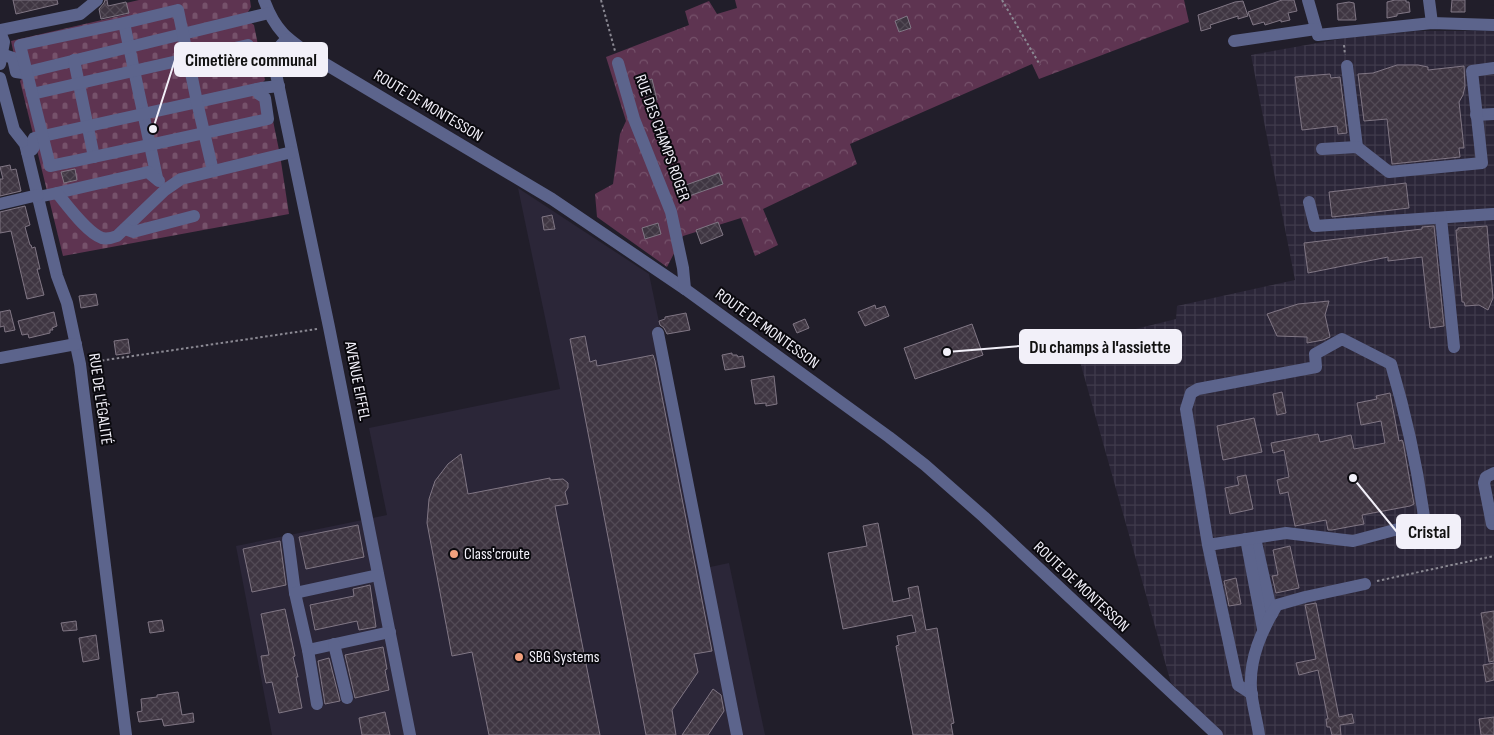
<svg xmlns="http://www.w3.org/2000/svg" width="1494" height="735" font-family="'Sofia Sans Condensed',sans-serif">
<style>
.built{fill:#2b2638}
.industrial{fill:url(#industrial-grid)}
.forest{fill:url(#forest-crowns)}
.cemetery{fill:url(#cemetery-stones)}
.building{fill:url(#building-cross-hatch);stroke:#807684}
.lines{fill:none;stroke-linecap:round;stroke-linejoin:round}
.path{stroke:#8b8993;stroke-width:2;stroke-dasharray:2.5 2.5;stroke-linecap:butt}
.minor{stroke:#5c648c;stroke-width:12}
.poi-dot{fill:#f2a17e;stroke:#0a090e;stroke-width:2}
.labels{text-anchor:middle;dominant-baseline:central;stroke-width:4;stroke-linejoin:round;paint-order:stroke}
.street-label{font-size:16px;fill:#f2f0f9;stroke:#0a090e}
.poi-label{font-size:16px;fill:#f2f0f9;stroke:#0a090e;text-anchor:start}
.leader{fill:none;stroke:#f2f0f9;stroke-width:2}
.callout-dot{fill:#f2f0f9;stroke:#0a090e;stroke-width:2}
.callout{fill:#f2f0f9;stroke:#f2f0f9;stroke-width:2}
.callout-label{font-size:18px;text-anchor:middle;font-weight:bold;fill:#111}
</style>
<defs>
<pattern id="industrial-grid" width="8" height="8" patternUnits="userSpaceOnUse" patternTransform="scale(1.25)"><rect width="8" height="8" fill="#2b2638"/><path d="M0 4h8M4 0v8" fill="none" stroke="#403b4c"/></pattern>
<pattern id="forest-crowns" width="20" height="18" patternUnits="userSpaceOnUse" patternTransform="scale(1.25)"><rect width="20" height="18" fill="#5e3451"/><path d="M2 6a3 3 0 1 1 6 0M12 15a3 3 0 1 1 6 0" fill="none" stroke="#76526b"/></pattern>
<pattern id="cemetery-stones" width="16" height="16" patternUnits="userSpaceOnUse" patternTransform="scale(1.25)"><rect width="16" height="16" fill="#5e3451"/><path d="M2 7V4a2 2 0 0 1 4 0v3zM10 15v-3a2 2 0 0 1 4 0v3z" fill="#76526b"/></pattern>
<pattern id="building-cross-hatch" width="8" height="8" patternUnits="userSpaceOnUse" patternTransform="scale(1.25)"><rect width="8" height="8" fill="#3f3642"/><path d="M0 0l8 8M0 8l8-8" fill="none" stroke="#524a55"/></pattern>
</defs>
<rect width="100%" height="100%" fill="#211e2a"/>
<path class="built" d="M518 188 649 274 710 567 729 563 765 735H272L236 546 387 515 369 428 560 389Z"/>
<path class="industrial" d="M1418 31H1494V735H1222L1171 683 1075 344 1176 319 1177 306 1295 280 1251 55 1351 37Z"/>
<path class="forest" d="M735 0H1184L1189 22 1039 79 1032 64 850 144 857 164 763 209 778 245 755 256 741 218 683 236 667 267 597 217 595 194 613 184 620 134 626 121 606 57 689 25 685 11 709 1 717 14 737 8Z"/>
<path class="cemetery" d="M139 0H250L251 7 248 12 250 22 254 25 265 80 262 83 268 96 280 155 289 214 63 256 20 81 23 77 16 64 11 41 128 14 126 3Z"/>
<g class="building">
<path d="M13 0H57L58 4 16 14Z"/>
<path d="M105 0H107L108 6 126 2 129 13 101 19 99 9 104 3Z"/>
<path d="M1282 0H1294L1297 11 1288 13 1290 20 1281 22V20L1265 25 1264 22 1253 25 1248 12Z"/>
<path d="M1395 0H1406V2H1409L1410 12 1397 14V16L1387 18V2Z"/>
<path d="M1452 0H1465V12H1451Z"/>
<path d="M1243 1 1248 16 1238 19V16L1210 25 1211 28 1201 31 1198 15 1235 2Z"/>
<path d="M1349 2 1354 3 1356 20H1338L1337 4Z"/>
<path d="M907 16 911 28 899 32 895 21Z"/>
<path d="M1397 65H1418L1428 67V70L1464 66 1465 86 1463 95 1459 102 1464 148H1459L1460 157 1392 164 1387 119 1364 121 1358 74 1373 73Z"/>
<path d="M1330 74 1331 78 1340 77 1347 133 1338 134 1337 126 1302 130 1295 77Z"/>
<path d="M652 79 657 100 648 103 641 82Z"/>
<path d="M10 165 11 170 16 169 21 191 0 196V179H3L0 167Z"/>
<path d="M75 169 77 180 64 183 61 172Z"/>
<path d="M719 173 723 184 689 196 686 185Z"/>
<path d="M1406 183 1409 208 1332 217 1329 192Z"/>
<path d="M25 206 30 225 25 227 30 245H31L32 248 35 247 40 269H37L44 295 27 299 11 231 0 233V212Z"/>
<path d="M552 215 555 229 544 230 542 217Z"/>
<path d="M718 222 723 235 701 244 696 230Z"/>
<path d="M658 223 661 234 645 239 642 228Z"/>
<path d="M1434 226 1444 326 1430 328 1422 257 1388 261V257L1308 273 1304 243 1422 229V227Z"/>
<path d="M1487 226 1493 298 1488 310 1479 305 1465 306 1464 302H1462L1456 230H1458V228Z"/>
<path d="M96 294 98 305 81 308 79 296Z"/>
<path d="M1329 301 1325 315 1330 337 1323 340 1307 343V337L1277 336 1267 314 1298 304Z"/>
<path d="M875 305 876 309 885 306 889 316 865 326 858 312Z"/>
<path d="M10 310 15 330 5 332 4 326 0 327V312Z"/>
<path d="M54 312 57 326 52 328 53 330H50V333L29 338 28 334 22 335 18 321Z"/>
<path d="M686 313 690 330 667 334 664 328 660 325 659 321 665 319V317Z"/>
<path d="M805 319 809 328 797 333 793 324Z"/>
<path d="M972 324 983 355 915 379 904 348Z"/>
<path d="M585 336 590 362 596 360 597 366 653 355 655 361 712 651 694 654 698 672 672 710 676 735H646L570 339Z"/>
<path d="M128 339 130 353 116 355 114 341Z"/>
<path d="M732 353V355H737L738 357 743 356 745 367 725 370 722 355Z"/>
<path d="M774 376 777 404 766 406V403L755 404 751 380Z"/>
<path d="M1282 392 1286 413 1277 415 1273 394Z"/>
<path d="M1390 393 1399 441 1402 440 1403 442 1414 504 1410 506 1362 515 1364 524 1332 530H1328L1326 520 1295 526 1288 492 1280 494 1277 480 1289 477 1284 450 1273 453 1271 443 1318 434 1320 442 1351 435 1354 449 1385 443 1381 421 1361 425 1357 403 1377 399 1376 396Z"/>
<path d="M1254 418 1262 452 1223 460 1217 426Z"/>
<path d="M461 454 468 494 550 478V480L563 479 568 483V488L565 492 568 504 555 506 600 735H489L472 652 452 656 427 523 429 499 435 481 448 464Z"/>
<path d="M1246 475 1253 509 1230 514 1225 488 1239 485 1237 477Z"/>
<path d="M878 523 893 602 910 598 908 588 918 586 926 630 937 628 954 723 951 724 953 735H913L896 646 899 645 897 636 916 632 912 615 843 629 828 553 867 546 863 526Z"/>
<path d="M358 525 364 557 306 569 299 537Z"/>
<path d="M280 541 286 585 252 592 243 549Z"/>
<path d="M1290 546 1299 588 1276 593 1272 576 1278 575 1273 550Z"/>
<path d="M1236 578 1241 604 1229 606 1224 581Z"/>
<path d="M370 585 376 627 359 630 357 621 315 630 310 605 354 596 353 589Z"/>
<path d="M1316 603 1339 717 1352 714 1354 723 1340 725 1341 735H1332L1330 727H1327L1326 719H1328L1318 670 1299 675 1296 663 1316 659 1305 605Z"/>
<path d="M285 609 295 656 293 657 298 677H296L302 708 279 713 272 682 266 683 264 674 261 656 269 655 261 614Z"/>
<path d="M1494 611V661L1489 662 1481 613Z"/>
<path d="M162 620 164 631 150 633 148 622Z"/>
<path d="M76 621 77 630 63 631 61 623Z"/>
<path d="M96 635 99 659 83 662 79 638Z"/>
<path d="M383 647 387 669 385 670 389 690 355 698 345 655Z"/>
<path d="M329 658 340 701 325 704 318 661Z"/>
<path d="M1494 663V680L1486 682 1483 665Z"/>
<path d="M713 689 721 695 724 711 708 735H682Z"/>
<path d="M178 692 182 715 193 713 194 722 164 726 162 719 139 722 137 712 142 711 141 699 157 697V695Z"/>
<path d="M385 712 390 735H362L359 718Z"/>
<path d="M1494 717V735H1481L1479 719Z"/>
</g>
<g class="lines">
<g class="path">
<path d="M601 0 615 51"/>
<path d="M1002 0 1040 65"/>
<path d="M1344 45 1345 55"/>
<path d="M92 362 317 329"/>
<path d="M1377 581 1494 556"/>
</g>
<g class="minor">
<path d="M264 0C276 33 289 40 317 59L552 199 685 289 889 437 925 465 984 517 1217 735"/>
<path d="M1308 0 1318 35 1432 23 1494 25"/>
<path d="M1429 0 1432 23"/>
<path d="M124 23 157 178"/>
<path d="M0 30 80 14 97 0"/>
<path d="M0 32 4 42 0 64"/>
<path d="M287 39C275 50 274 53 275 69L329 327 410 735"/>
<path d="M1234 41 1316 29"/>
<path d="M1 54 13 58 16 72 23 73 269 13"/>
<path d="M74 60 94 157"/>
<path d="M618 63 634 119 671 212 683 268 685 289"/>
<path d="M1347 66 1357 147"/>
<path d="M0 78 14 130 25 144 27 152 57 276 67 303 80 364 126 735"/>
<path d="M32 94 248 45"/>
<path d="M1476 115 1494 114"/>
<path d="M1322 149 1357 147 1389 172 1482 163 1472 71 1494 68"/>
<path d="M27 152 32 150 34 147 33 141 34 138 261 88 279 86"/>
<path d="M213 171 197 102 178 10 124 23 20 45 50 166C123 151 195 135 268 119L265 98 259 94 257 89"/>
<path d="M57 193 148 172 159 181"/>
<path d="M38 197 57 193C67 205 87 233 102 238 107 239 112 238 117 236L165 190 181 179 292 152"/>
<path d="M1309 202 1315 226 1493 214"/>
<path d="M0 204 38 195"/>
<path d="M1441 218 1454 347"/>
<path d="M125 229 133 232 194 216"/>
<path d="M658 333 737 735"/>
<path d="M0 358 76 344"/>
<path d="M1492 524 1484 483 1486 477 1494 473"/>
<path d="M1255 538 1272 614"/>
<path d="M288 539 295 593"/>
<path d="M1246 539 1263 629"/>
<path d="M1208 545 1286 533 1353 541 1402 528 1424 517C1417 465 1406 415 1391 364L1342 339 1315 354 1316 367 1198 389 1191 393 1186 409 1208 545 1238 685 1252 694"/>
<path d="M378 575 295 593 308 650 390 632"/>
<path d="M334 644 347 698"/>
<path d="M308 650 317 704"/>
<path d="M1259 735C1257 720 1252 704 1251 689 1249 658 1262 630 1277 605L1305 597 1365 584"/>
</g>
</g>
<g class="poi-dot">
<circle cx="454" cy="554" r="5"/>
<circle cx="519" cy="657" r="5"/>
</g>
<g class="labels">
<g class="street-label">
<text transform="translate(428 106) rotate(31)">ROUTE DE MONTESSON</text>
<text transform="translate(662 138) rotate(70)">RUE DES CHAMPS ROGER</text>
<text transform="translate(767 329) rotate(36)">ROUTE DE MONTESSON</text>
<text transform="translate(357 381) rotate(79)">AVENUE EIFFEL</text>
<text transform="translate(100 399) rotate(82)">RUE DE L'ÉGALITÉ</text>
<text transform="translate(1081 587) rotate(43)">ROUTE DE MONTESSON</text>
</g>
<g class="poi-label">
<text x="464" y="554">Class'croute</text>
<text x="529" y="657">SBG Systems</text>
</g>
</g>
<path class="leader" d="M153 129L175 60M947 352L1020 346M1353 478L1397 532"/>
<g class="callout-dot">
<circle cx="153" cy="129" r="5"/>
<circle cx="947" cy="352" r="5"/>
<circle cx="1353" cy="478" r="5"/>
</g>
<g class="callout">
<rect x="175" y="43" width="152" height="33" rx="5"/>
<rect x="1020" y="330" width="161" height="33" rx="5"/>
<rect x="1397" y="515" width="63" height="33" rx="5"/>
</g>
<g class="callout-label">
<text x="251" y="66">Cimetière communal</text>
<text x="1100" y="353">Du champs à l'assiette</text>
<text x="1429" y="538">Cristal</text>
</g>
</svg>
